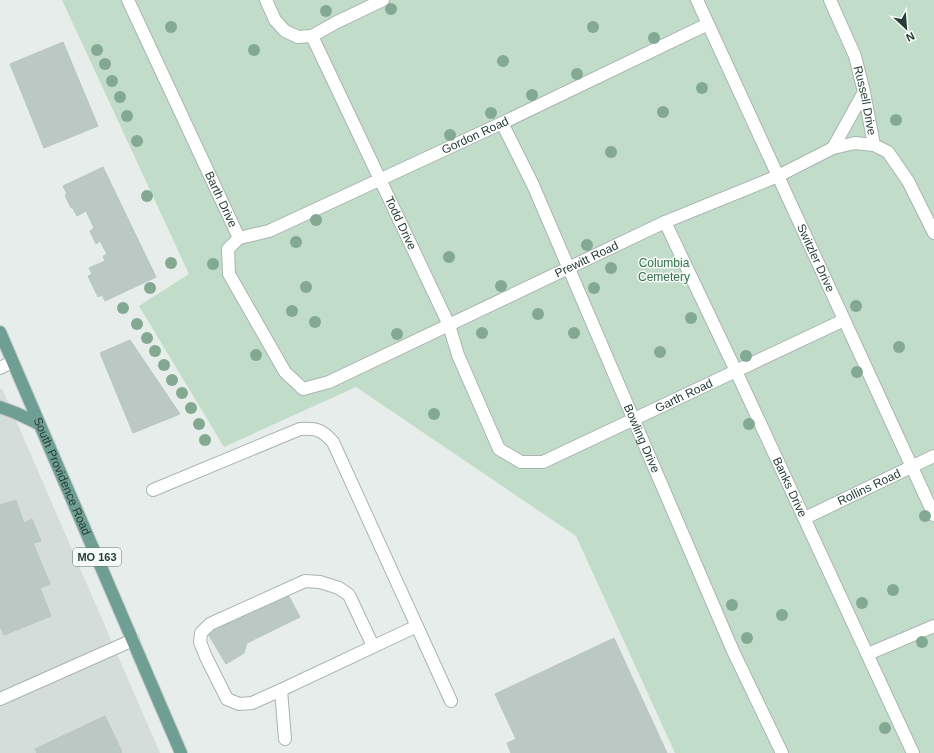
<svg xmlns="http://www.w3.org/2000/svg" width="934" height="753" font-family="Arial,sans-serif">
<style>
.built{fill:#d4ddd9}
.green{fill:#c1dcc8}
.building{fill:#bbc8c3;stroke:#b9c6c1}
.lines{fill:none;stroke-linecap:round;stroke-linejoin:round}
.minor-casing{stroke:#a9b5b1;stroke-width:14}
.major-casing{stroke:#c2c9c7;stroke-width:14}
.minor{stroke:#fff;stroke-width:12}
.major{stroke:#6f9e92;stroke-width:12}
.tree{fill:#84a993}
.labels{text-anchor:middle;dominant-baseline:central;stroke-width:3;stroke-linejoin:round;paint-order:stroke}
.shield{fill:#f6faf8;stroke:#647671;stroke-width:1}
.shield-label{font-size:11px;font-weight:bold;fill:#263e37}
.street-label{font-size:12px;fill:#263e37;stroke:#f6faf8}
.park-label{font-size:12px;fill:#34714b;stroke:#f6faf8}
</style>
<rect width="100%" height="100%" fill="#e6edea"/>
<path class="built" d="M2 388 160 753H0V390Z"/>
<path class="green" d="M62 0H934V753H675L576 536 356 387 224 447 139 306 189 274Z"/>
<g class="building">
<path d="M63 42 98 126 44 148 10 64Z"/>
<path d="M103 167 156 277 105 301 102 295 98 297 88 276 92 274 89 268 105 261 103 256 107 254 100 241 96 244 90 231 94 228 86 211 77 216 72 207 71 208 65 195 67 194 63 186Z"/>
<path d="M130 340 180 414 133 433 100 353Z"/>
<path d="M16 500 24 523 32 519 41 541 33 543 50 584 40 588 51 616 4 635 0 626V505Z"/>
<path d="M285 589 300 617 247 643 244 653 226 664 208 634 217 624Z"/>
<path d="M614 638 667 753H511L507 743 516 739 495 694Z"/>
<path d="M105 716 122 752 120 753H37L35 749Z"/>
</g>
<g class="lines">
<g class="minor-casing">
<g id="minor">
<path id="s1" d="M128 0 239 238 228 249 229 274 285 372 303 389 329 382 665 222 778 176 833 148 855 143 874 145"/>
<path d="M266 0 275 20 285 31 298 37 312 36 337 22 383 0"/>
<path id="s2" d="M697 0 934 515"/>
<path id="s3" d="M830 0 855 56 864 92 874 145 888 152 908 181 934 233"/>
<path id="s4" d="M312 36 449 325 458 355 499 449 521 462H543L844 320"/>
<path id="s5" d="M502 123 533 185 733 651 782 753"/>
<path d="M833 148 864 92"/>
<path id="s6" d="M665 222 736 371 913 753"/>
<path id="s7" d="M239 238 269 231 502 123 708 24"/>
<path d="M0 368 12 362"/>
<path d="M153 490 300 429C317 428 322 430 333 442L451 701"/>
<path id="s8" d="M805 518 934 456"/>
<path d="M373 646 349 595 339 588 320 582 305 581 210 624 201 633 200 642 206 657 227 699 239 704 252 703 281 690 417 626"/>
<path d="M868 654 934 626"/>
<path d="M281 690 285 739"/>
<path d="M0 699 133 640"/>
</g>
</g>
<g class="major-casing">
<g id="major">
<path id="s9" d="M0 332 181 753"/>
<path d="M0 407 16 413 39 424"/>
</g>
</g>
<use href="#minor" class="minor"/>
<use href="#major" class="major"/>
</g>
<g class="tree">
<circle cx="391" cy="9" r="6"/>
<circle cx="326" cy="11" r="6"/>
<circle cx="171" cy="27" r="6"/>
<circle cx="593" cy="27" r="6"/>
<circle cx="654" cy="38" r="6"/>
<circle cx="97" cy="50" r="6"/>
<circle cx="254" cy="50" r="6"/>
<circle cx="503" cy="61" r="6"/>
<circle cx="105" cy="64" r="6"/>
<circle cx="577" cy="74" r="6"/>
<circle cx="112" cy="81" r="6"/>
<circle cx="702" cy="88" r="6"/>
<circle cx="532" cy="95" r="6"/>
<circle cx="120" cy="97" r="6"/>
<circle cx="663" cy="112" r="6"/>
<circle cx="491" cy="113" r="6"/>
<circle cx="127" cy="116" r="6"/>
<circle cx="896" cy="120" r="6"/>
<circle cx="450" cy="135" r="6"/>
<circle cx="137" cy="141" r="6"/>
<circle cx="611" cy="152" r="6"/>
<circle cx="147" cy="196" r="6"/>
<circle cx="316" cy="220" r="6"/>
<circle cx="296" cy="242" r="6"/>
<circle cx="587" cy="245" r="6"/>
<circle cx="449" cy="257" r="6"/>
<circle cx="171" cy="263" r="6"/>
<circle cx="213" cy="264" r="6"/>
<circle cx="611" cy="268" r="6"/>
<circle cx="501" cy="286" r="6"/>
<circle cx="306" cy="287" r="6"/>
<circle cx="150" cy="288" r="6"/>
<circle cx="594" cy="288" r="6"/>
<circle cx="856" cy="306" r="6"/>
<circle cx="123" cy="308" r="6"/>
<circle cx="292" cy="311" r="6"/>
<circle cx="538" cy="314" r="6"/>
<circle cx="691" cy="318" r="6"/>
<circle cx="315" cy="322" r="6"/>
<circle cx="137" cy="324" r="6"/>
<circle cx="482" cy="333" r="6"/>
<circle cx="574" cy="333" r="6"/>
<circle cx="397" cy="334" r="6"/>
<circle cx="147" cy="338" r="6"/>
<circle cx="899" cy="347" r="6"/>
<circle cx="155" cy="351" r="6"/>
<circle cx="660" cy="352" r="6"/>
<circle cx="256" cy="355" r="6"/>
<circle cx="746" cy="356" r="6"/>
<circle cx="164" cy="365" r="6"/>
<circle cx="857" cy="372" r="6"/>
<circle cx="172" cy="380" r="6"/>
<circle cx="182" cy="393" r="6"/>
<circle cx="191" cy="408" r="6"/>
<circle cx="434" cy="414" r="6"/>
<circle cx="199" cy="424" r="6"/>
<circle cx="749" cy="424" r="6"/>
<circle cx="205" cy="440" r="6"/>
<circle cx="925" cy="516" r="6"/>
<circle cx="893" cy="590" r="6"/>
<circle cx="862" cy="603" r="6"/>
<circle cx="732" cy="605" r="6"/>
<circle cx="782" cy="615" r="6"/>
<circle cx="747" cy="638" r="6"/>
<circle cx="922" cy="642" r="6"/>
<circle cx="885" cy="728" r="6"/>
</g>
<g class="labels">
<rect class="shield" x="73" y="548" width="48" height="18" rx="3"/>
<g class="shield-label">
<text x="97" y="557">MO 163</text>
</g>
<g class="street-label">
<text stroke="none"><textPath href="#s3" startOffset="107">Russell Drive</textPath></text>
<text stroke="none"><textPath href="#s7" startOffset="258">Gordon Road</textPath></text>
<text stroke="none"><textPath href="#s1" startOffset="220">Barth Drive</textPath></text>
<text stroke="none"><textPath href="#s4" startOffset="207">Todd Drive</textPath></text>
<text stroke="none"><textPath href="#s2" startOffset="284">Switzler Drive</textPath></text>
<text stroke="none"><textPath href="#s1" startOffset="753">Prewitt Road</textPath></text>
<text stroke="none"><textPath href="#s4" startOffset="657">Garth Road</textPath></text>
<text stroke="none"><textPath href="#s5" startOffset="345">Bowling Drive</textPath></text>
<text stroke="none"><textPath href="#s9" startOffset="157">South Providence Road</textPath></text>
<text stroke="none"><textPath href="#s6" startOffset="293">Banks Drive</textPath></text>
<text stroke="none"><textPath href="#s8" startOffset="71">Rollins Road</textPath></text>
</g>
<g class="park-label">
<text x="664" y="263">Columbia<tspan x="664" dy="14">Cemetery</tspan></text>
</g>
</g>
<g transform="translate(906 28) rotate(154)" stroke="#f6faf8" stroke-width="3" paint-order="stroke">
<path d="M0-3L7 15L0 10L-7 15Z" fill="#263e37"/>
<text y="-6" font-size="11" font-weight="bold" text-anchor="middle" fill="#263e37">N</text>
</g>
</svg>
